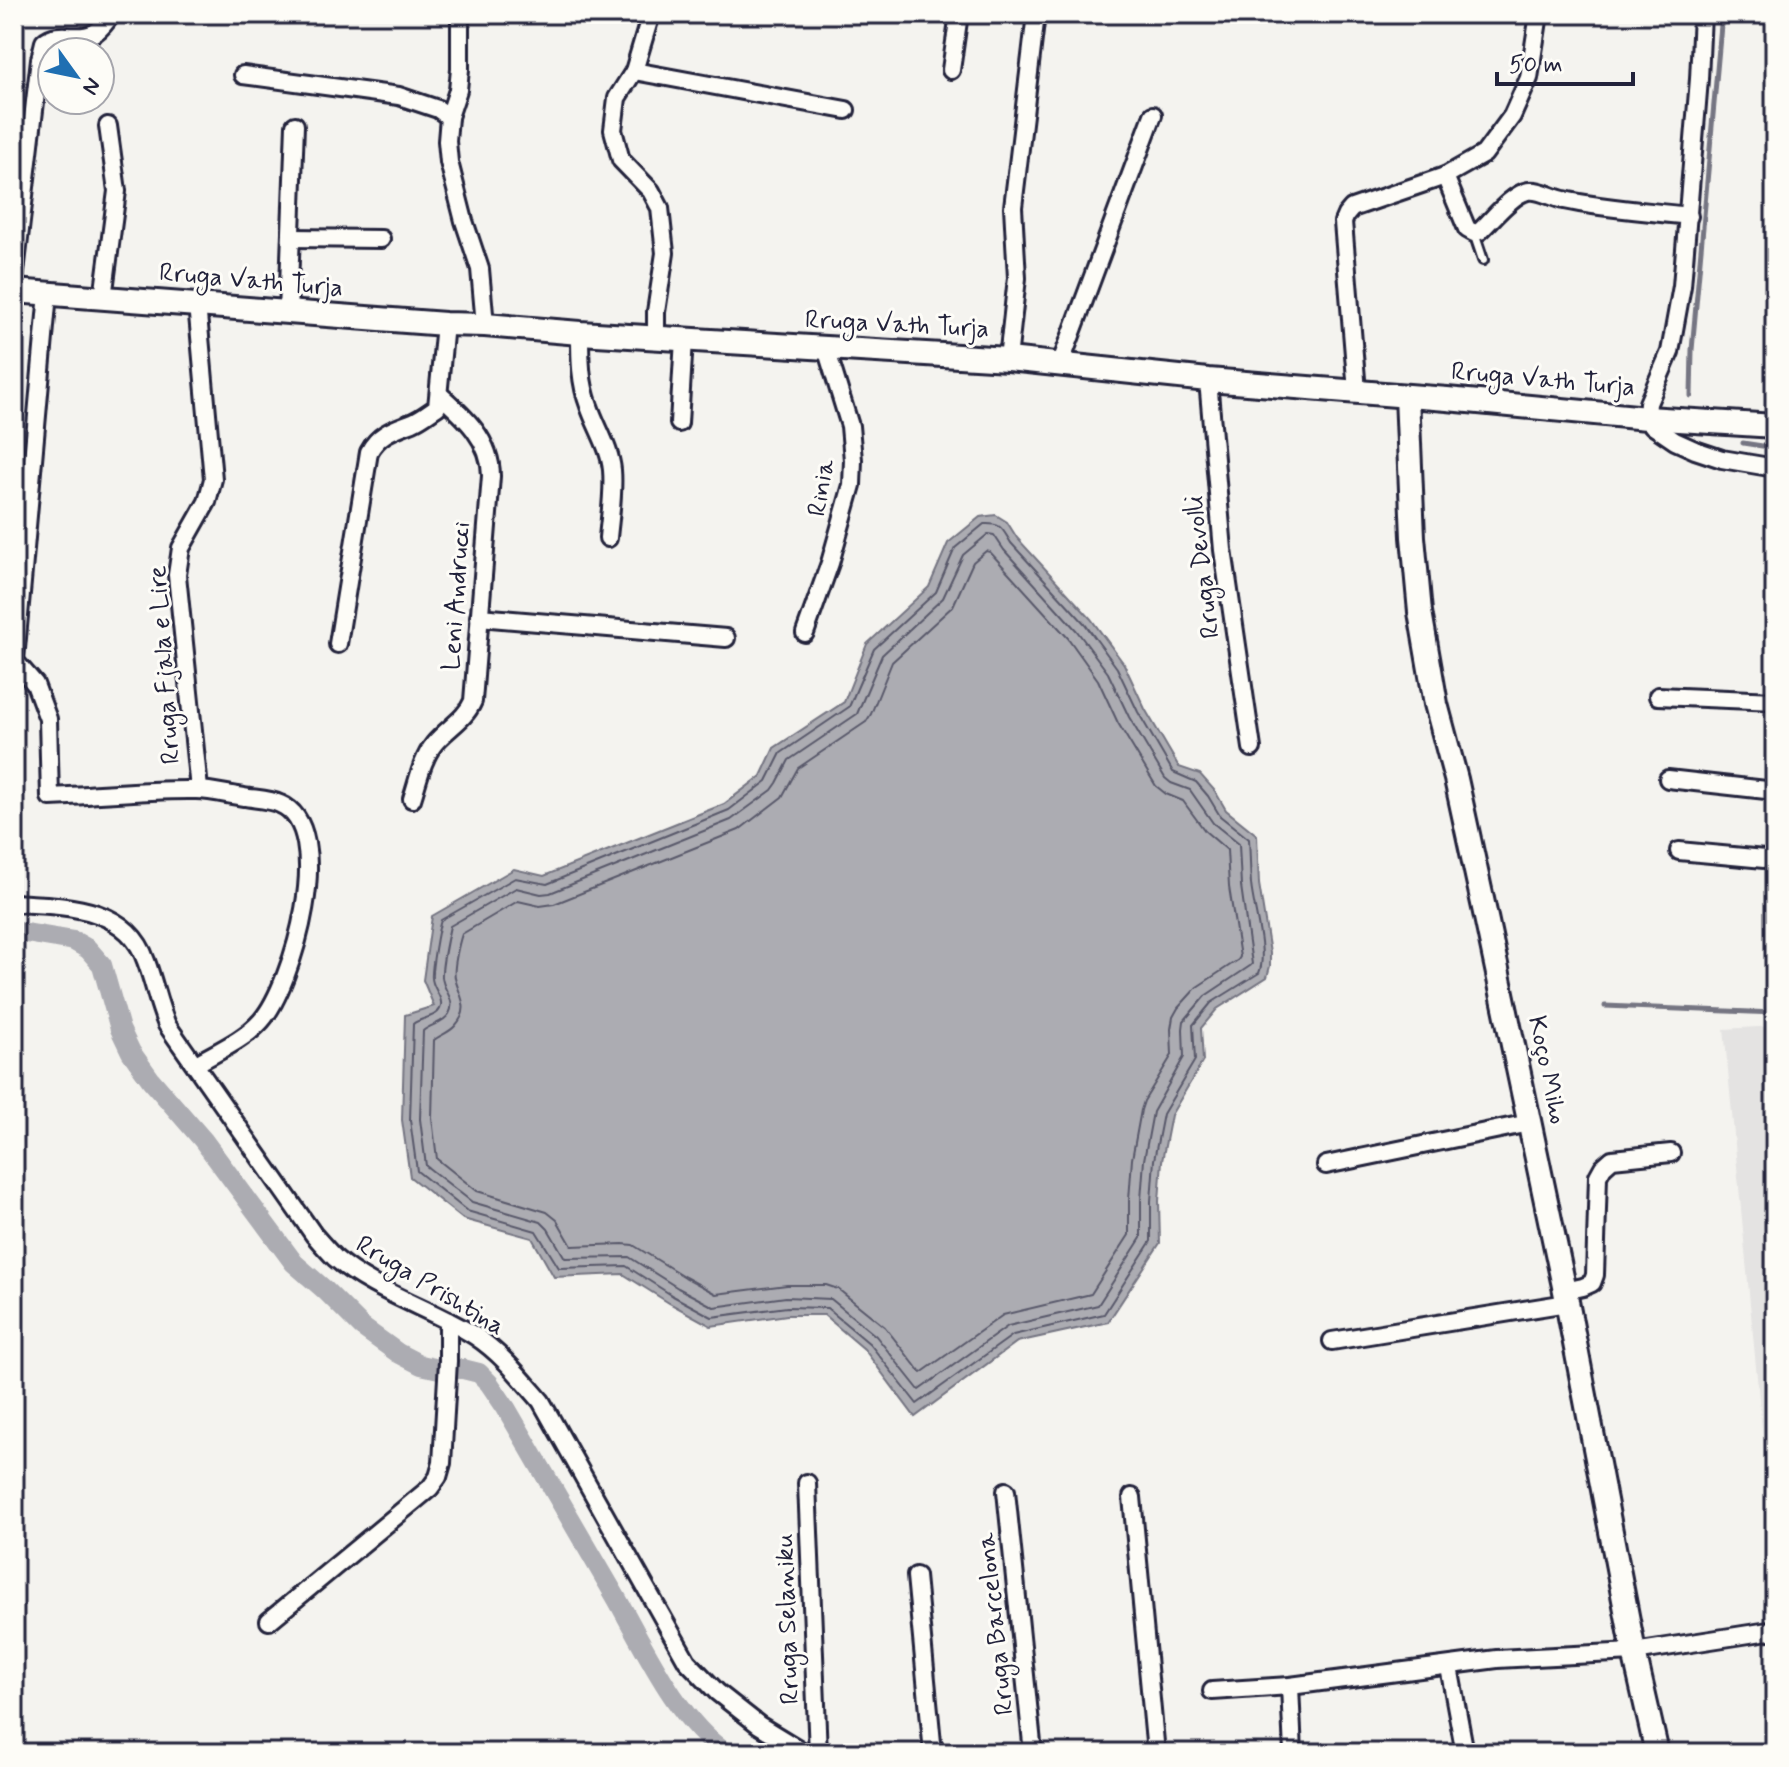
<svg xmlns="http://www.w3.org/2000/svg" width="1789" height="1767" font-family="Mynerve,sans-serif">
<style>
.built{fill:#e4e3e2}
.water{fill:#acacb2;stroke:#757582;stroke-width:2}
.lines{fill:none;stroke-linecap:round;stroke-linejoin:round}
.shore{stroke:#59596b;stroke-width:2}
.stream{stroke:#757582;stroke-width:5}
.canal{stroke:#acacb2;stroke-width:20}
.lane-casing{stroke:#22223b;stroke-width:14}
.street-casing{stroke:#22223b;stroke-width:22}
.secondary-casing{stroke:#22223b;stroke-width:28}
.lane{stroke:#fdfcf7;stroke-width:8}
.street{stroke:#fdfcf7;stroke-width:16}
.secondary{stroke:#fdfcf7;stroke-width:22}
.labels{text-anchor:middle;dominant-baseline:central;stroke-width:6;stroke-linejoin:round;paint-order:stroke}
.street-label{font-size:26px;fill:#22223b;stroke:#fdfcf7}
</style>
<rect width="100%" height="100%" fill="#f4f3ef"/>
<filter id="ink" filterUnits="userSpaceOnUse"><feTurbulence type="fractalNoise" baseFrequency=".0125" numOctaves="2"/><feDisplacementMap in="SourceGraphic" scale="16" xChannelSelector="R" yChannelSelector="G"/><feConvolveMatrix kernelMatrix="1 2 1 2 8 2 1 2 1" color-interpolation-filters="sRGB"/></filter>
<g filter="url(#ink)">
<path class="built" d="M1775 1026V1548L1772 1536 1724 1029Z"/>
<path class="water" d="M996 515 1007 522 1017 538 1091 619 1124 664 1145 709 1179 767 1200 774 1215 791 1226 810 1257 835 1259 884 1270 953V966L1267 977 1217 1009 1201 1028 1203 1061 1171 1115 1162 1161 1159 1201 1160 1243 1108 1322 1017 1342 915 1417 864 1349 824 1315H787L711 1326 669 1303 623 1274 554 1277 532 1238 463 1219 410 1177 402 1120 405 1015 434 1006 423 980 432 916 514 869 544 876 724 804 761 776 774 748 844 702 867 644 929 587 948 543 980 517Z"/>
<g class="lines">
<g class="shore">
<path d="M984 524C1002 523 1002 529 1011 543L1085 624 1117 668 1138 712 1173 772 1196 782 1208 796 1220 816 1249 839C1250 854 1250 869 1251 884 1253 908 1268 952 1259 973L1211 1003 1193 1025 1195 1060 1163 1114 1154 1160 1151 1201V1241L1104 1314 1013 1335 917 1404 870 1344 827 1308 787 1307 712 1317 673 1296 626 1266 559 1268 536 1231 467 1211 417 1171 410 1120 413 1024C419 1018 436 1018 440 1009 445 999 432 988 432 978 431 970 438 929 441 920L515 878 547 884 729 810 767 781 781 753 849 707 874 649 936 592 955 548Z"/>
<path d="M988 534 994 535 1004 550 1077 631 1108 673 1129 717 1165 778 1171 783 1190 790 1213 823 1239 844 1241 886 1252 964 1250 966 1205 996 1184 1021 1183 1029 1184 1057 1153 1112 1144 1160 1141 1200V1238L1098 1305 1008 1326 919 1390 876 1336 831 1299 786 1297 714 1307 678 1288 629 1257 565 1258 548 1229 541 1222 472 1202 426 1166 420 1119 423 1031C430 1024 443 1024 449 1014 457 1000 443 991 442 977 441 969 448 935 450 926L516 888 541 894 550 893 731 820 772 790 777 783 789 760 857 714 882 655 943 598 963 555Z"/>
<path d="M986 551 990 552 1068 638 1098 680 1118 723 1156 786 1166 794 1183 801 1205 831 1227 850 1229 887 1240 957 1238 960 1197 987 1178 1008 1173 1017 1171 1029 1172 1055 1144 1101 1141 1110 1132 1159 1129 1200V1235L1091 1294 1003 1315 921 1373 885 1327 838 1289 826 1285H787L716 1294 685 1277 633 1245 623 1244 572 1246 557 1220 547 1212 477 1191 437 1159 432 1118 434 1040C440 1035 449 1033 455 1026 472 1008 459 996 455 978 453 968 459 943 462 934L518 901 540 906 554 904 739 830 782 797 798 768 866 722 871 714 892 662 953 606 973 562Z"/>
</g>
<g class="stream">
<path d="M1691 396 1692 350 1722 14"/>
<path d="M1743 443 1775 448"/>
<path d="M1605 1006 1775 1013"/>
</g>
<path class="canal" d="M14 931 74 941 88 949 102 965 120 1029 131 1052 151 1080 203 1140 294 1263 325 1290 362 1327 398 1353 421 1365 439 1369H463L479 1373 489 1383 506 1408C543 1472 580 1536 617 1599 645 1649 678 1721 726 1753"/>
<g class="lane-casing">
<path id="lane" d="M1474 233 1483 260"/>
</g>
<g class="street-casing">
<g id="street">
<path d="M460 14V69L458 90 449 117 447 141 449 162 464 221 480 269 485 325"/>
<path d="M651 14 634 71 617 98 613 130 621 160 651 191 660 208 665 253 656 312V336"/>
<path d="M1702 14 1699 79 1682 286 1670 352 1648 403 1647 418 1653 426 1675 441 1695 450 1722 459 1775 468"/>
<path d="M1245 16 1250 14"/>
<path d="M951 70 959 14"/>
<path d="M634 71 846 110"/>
<path d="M243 75 399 96 438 109 449 117"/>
<path d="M1445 176 1467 229 1474 233 1480 231C1492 220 1512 194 1528 191 1540 189 1552 198 1564 200 1605 209 1647 211 1689 216"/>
<path d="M291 238 381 239"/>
<path d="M14 281 40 59 44 42C59 29 78 42 94 33 101 30 107 20 112 14"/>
<path d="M103 298 117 191 108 126"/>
<path d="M197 304 213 479 207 502 181 548 177 575 199 789"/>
<path d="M288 313 295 125"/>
<path d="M580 333C580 358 580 382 589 406 596 427 610 448 612 470 614 492 610 516 608 538"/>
<path d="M1008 359 1017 278 1013 207 1036 14"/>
<path d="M1060 365 1153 115"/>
<path d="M1208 380 1223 550 1252 748"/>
<path d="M1357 391 1343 222 1346 215 1352 208 1445 176 1484 154 1512 116 1529 78 1539 14"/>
<path d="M679 423 684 339"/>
<path d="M479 617 726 638"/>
<path d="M805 633 830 563 852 485 853 460 850 426 826 348"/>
<path d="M338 644 369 452C379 433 395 429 413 422 422 418 429 412 437 407L445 324"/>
<path d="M14 660 35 684 48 719 50 797C99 795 148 789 196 790 212 790 229 795 244 797 255 799 270 799 280 804 338 828 293 985 261 1021 244 1040 218 1051 196 1064"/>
<path d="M15 660 48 293"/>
<path d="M1658 696 1775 701"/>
<path d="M1668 779 1775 791"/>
<path d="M412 799C418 781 422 759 434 744 447 728 465 720 473 701L491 476C491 440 464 416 439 394"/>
<path d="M1679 851 1775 860"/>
<path d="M14 903C63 906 127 905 146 961 154 982 158 1004 167 1025L314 1235C321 1243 328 1251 335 1258 372 1291 433 1309 475 1336 501 1353 521 1378 541 1401L687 1661 717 1692 759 1725 805 1753"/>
<path d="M1326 1165 1529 1123"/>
<path d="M1565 1291 1583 1287 1592 1283 1595 1275 1598 1176 1603 1167 1612 1159 1671 1153"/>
<path d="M1332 1341 1567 1303"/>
<path d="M807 1483 818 1753"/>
<path d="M1006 1491 1033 1753"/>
<path d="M1132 1497 1156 1753"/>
<path d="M916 1576 933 1753"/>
<path d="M269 1621 430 1488 438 1477 442 1463 448 1361V1321"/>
<path d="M1449 1667 1465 1753"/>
<path d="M1290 1686 1293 1753"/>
<path d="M1212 1691 1290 1686 1497 1659 1634 1652 1775 1630"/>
</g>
</g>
<g class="secondary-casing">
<g id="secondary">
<path d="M14 291 445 324 485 325 580 333 1008 359 1208 380 1447 399 1647 418 1775 426"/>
<path d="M1407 396 1413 537 1420 612 1436 704 1456 779 1487 922 1565 1291 1634 1652 1657 1753"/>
</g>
</g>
<use href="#lane" class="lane"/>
<use href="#street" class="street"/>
<use href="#secondary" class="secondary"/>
</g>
</g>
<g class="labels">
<g class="street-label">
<text transform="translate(251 281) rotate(5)">Rruga Vath Turja</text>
<text transform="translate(897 325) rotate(3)">Rruga Vath Turja</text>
<text transform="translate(1543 380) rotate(5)">Rruga Vath Turja</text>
<text transform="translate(822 488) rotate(-80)">Rinia</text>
<text transform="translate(1203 567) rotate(-97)">Rruga Devolli</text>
<text transform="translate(457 596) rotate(-86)">Leni Andrucci</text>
<text transform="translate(165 665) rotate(-94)">Rruga Fjala e Lire</text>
<text transform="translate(1547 1070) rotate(78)">Koço Miho</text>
<text transform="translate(430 1286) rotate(31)">Rruga Prishtina</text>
<text transform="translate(788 1619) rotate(-92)">Rruga Selaniku</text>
<text transform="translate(996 1624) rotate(-96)">Rruga Barcelona</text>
</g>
</g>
<rect width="1789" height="1767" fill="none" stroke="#fdfcf7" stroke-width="48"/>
<rect x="24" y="24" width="1741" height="1719" fill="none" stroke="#22223b" stroke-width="3" filter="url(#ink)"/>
<g transform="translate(76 76) rotate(123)"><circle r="38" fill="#fdfcf7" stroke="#a5a5ac" stroke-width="2"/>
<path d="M0-6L14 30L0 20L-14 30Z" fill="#1f6fb2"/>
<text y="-12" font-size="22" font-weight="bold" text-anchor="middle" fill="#22223b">N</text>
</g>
<path d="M1497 72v12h136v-12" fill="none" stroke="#22223b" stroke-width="4"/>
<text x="1509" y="72" font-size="24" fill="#22223b" stroke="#fdfcf7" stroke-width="6" paint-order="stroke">50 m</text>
</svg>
